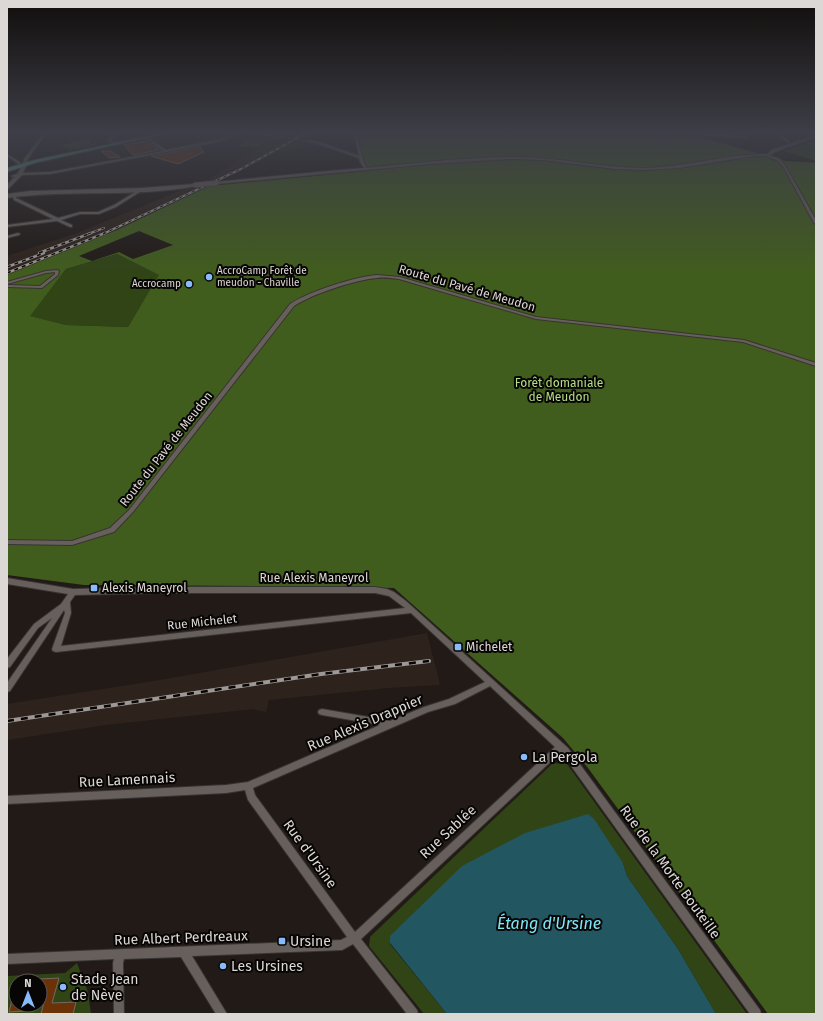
<svg xmlns="http://www.w3.org/2000/svg" width="823" height="1021" font-family="'Fira Sans',sans-serif">
<style>
.built{fill:#2e231c}
.green{fill:#304416;fill-rule:evenodd}
.forest{fill:#415d1d;fill-rule:evenodd}
.water{fill:#225761}
.lines{fill:none;stroke-linecap:round;stroke-linejoin:round}
.stream{stroke:#225761;stroke-width:1}
.building{fill:#6b3107;stroke:#726a66}
.minor-tunnel{stroke:#3d3634;stroke-width:3.5;stroke-dasharray:3.5 1.5;stroke-linecap:butt}
.minor-casing{stroke:#383432;stroke-width:2}
.secondary-casing{stroke:#383432;stroke-width:2}
.primary-casing{stroke:#383432;stroke-width:2}
.minor{fill:#675f5b;fill-rule:evenodd}
.secondary{fill:#675f5b;fill-rule:evenodd}
.primary{fill:#58948d;fill-rule:evenodd}
.rail-far2-casing{stroke:#9d9895;stroke-width:2}
.rail-far1-casing{stroke:#9d9895;stroke-width:2.5}
.rail-casing{stroke:#9d9895;stroke-width:4}
.rail-far2{stroke:#080605;stroke-width:1;stroke-dasharray:3.5;stroke-linecap:butt}
.rail-far1{stroke:#080605;stroke-width:1.5;stroke-dasharray:4;stroke-linecap:butt}
.rail{stroke:#080605;stroke-width:2.5;stroke-dasharray:7;stroke-linecap:butt}
.secondary-bridge-casing{stroke:#383432;stroke-width:6;stroke-linecap:butt}
.secondary-bridge{stroke:#675f5b;stroke-width:5}
.poi-dot{fill:#88bbfc;stroke:#080605;stroke-width:1.5}
.labels{text-anchor:middle;dominant-baseline:central;stroke-width:4;stroke-linejoin:round;paint-order:stroke}
.far-poi-label{font-size:10px;fill:#dcd8d5;stroke:#080605;text-anchor:start}
.street-label{font-size:12px;fill:#dcd8d5;stroke:#080605}
.park-label{font-size:12px;fill:#b4df84;stroke:#080605}
.poi-label{font-size:12px;fill:#dcd8d5;stroke:#080605;text-anchor:start}
.near-street-label{font-size:14px;fill:#dcd8d5;stroke:#080605}
.near-poi-label{font-size:14px;fill:#dcd8d5;stroke:#080605;text-anchor:start}
.near-water-label{font-size:16px;font-style:italic;fill:#7ee7fb;stroke:#080605}
</style>
<rect width="100%" height="100%" fill="#211a17"/>
<g class="built">
<path d="M283 133H316L309 141 290 151 273 154 117 230 7 275V256L77 233 211 178 266 143 265 136H276Z"/>
<path d="M427 633 440 685 388 688 269 700 266 712 253 709 106 725 7 740V704L154 681Z"/>
</g>
<g class="green">
<path d="M256 134 276 137H265L266 142 258 147 250 146 238 147Z"/>
<path d="M87 138 92 141 89 144 70 148 96 143V145L70 150 61 145Z"/>
<path d="M816 140V161L784 151Z"/>
<path d="M117 254 160 275 128 327 66 325 29 316 66 269Z"/>
<path d="M553 763 567 764 747 1014H716L678 949 627 876 623 863 390 937V944L447 1014H424L369 946 370 937 374 933Z"/>
<path d="M77 963 88 992 91 1014H7V976L65 973ZM16 981H40V1005H16Z"/>
</g>
<path class="forest" d="M356 133H686L785 161 816 163V1014H768L588 768 563 738 394 588 271 586 84 585 7 575V275L117 230 209 186 367 171 360 151ZM139 231 173 245 133 259 119 252 92 261 79 256ZM117 254 159 275 128 327 66 325 30 316 66 269Z"/>
<path class="water" d="M588 814 594 819 623 863 627 876 678 949 716 1014H447L390 943V936L462 866 525 833Z"/>
<g class="lines">
<path class="stream" d="M663 149 671 133"/>
</g>
<g class="building">
<path d="M146 141 159 150 133 155 124 145Z"/>
<path d="M200 147 204 152 178 164 151 156Z"/>
<path d="M101 151H111L120 157 109 158Z"/>
<path d="M59 978 52 1003 76 1002 73 1014H41L45 998H40V979Z"/>
<path d="M14 992H16V1005H27L25 1011 9 1012Z"/>
</g>
<g class="lines">
<path class="minor-tunnel" d="M281 137 307 141"/>
<g class="minor-casing">
<g id="minor">
<path d="M44 133H46L28 159 27 163H25L24 159Z"/>
<path d="M112 133H114L111 142 117 143V145L108 142Z"/>
<path d="M153 133H159L155 136 153 135Z"/>
<path d="M234 133H237L222 141 203 145 50 174 20 175 13 177 11 176 20 173 50 172 163 151 145 138 146 136 166 150 220 139Z"/>
<path d="M258 133H262L282 137 281 138 259 134Z"/>
<path d="M354 133H356L364 162 367 169H365L360 162 359 158 318 144 306 141 307 140 320 142 359 156Z"/>
<path d="M694 133 745 136V133H747L748 137 747 138 707 136 695 134Z"/>
<path d="M774 133H777L790 142 788 143Z"/>
<path d="M7 154 20 162V164H18L7 156Z"/>
<path d="M766 154 780 159 786 167 816 220V224L814 223 784 168 778 161 766 156Z"/>
<path d="M140 189 143 190 116 207 99 214H80L61 220 72 225V227H70L57 221 7 227V225L53 219 14 200 12 194H14L16 198 58 218 80 212H98L114 205Z"/>
<path d="M18 233 20 234 19 235 7 238V236Z"/>
<path d="M57 270 59 271 58 275 42 288 7 287V285L40 286 55 274V272L46 273 7 284V282L46 271Z"/>
<path d="M377 275 400 277 536 317 744 340 816 363V366L743 342 536 319 399 279C391 278 384 277 377 278 355 280 312 294 294 306L133 512 114 532 72 545 7 544V540L72 541 110 528 129 510 290 304C310 291 354 277 377 275Z"/>
<path d="M7 578 73 589 159 587H375L387 589 394 592 406 601 568 748 760 1010 761 1014H750L561 752 361 939 417 1010 418 1014H407L353 944 342 950 192 956 227 1014H216L181 957 124 959 123 963 124 1014H114L113 963 114 959 7 964V954L341 940 347 937 248 800 245 790 226 793 7 804V796L226 785 248 782 380 725 322 715 319 714 318 712 319 710 322 709 386 720 390 721 424 707 449 699 485 682 411 613 56 652 53 651 52 649 65 613 64 610 10 691 7 692V683L52 618 38 628 10 667 7 668V659L34 624 61 604 68 594 7 584ZM159 593H375L389 596 405 608 61 646 71 613 70 602 75 595ZM490 686 555 747 355 932 255 795 253 788 428 712 455 704Z"/>
</g>
</g>
<g class="secondary-casing">
<g id="secondary">
<path d="M816 135V137L775 152 769 156H754L679 168 645 170 615 169 543 160 512 159 431 164 216 184 214 183 216 182C272 176 329 171 385 166 427 162 470 157 512 157 556 156 600 168 645 168 686 167 726 154 768 154L771 150Z"/>
<path d="M24 161 28 162 22 175 7 190V185L18 173Z"/>
<path d="M195 184H197V186C134 198 70 189 7 198V194L30 191 141 188Z"/>
</g>
</g>
<g class="primary-casing">
<path id="primary" d="M162 133H169L35 163 7 172V168L34 160Z"/>
</g>
<use href="#minor" class="minor"/>
<use href="#secondary" class="secondary"/>
<use href="#primary" class="primary"/>
<g class="rail-far2-casing">
<g id="rail-far2">
<path d="M88 234 104 228"/>
<path d="M103 234 241 169 306 133"/>
</g>
</g>
<g class="rail-far1-casing">
<g id="rail-far1">
<path d="M39 253 91 233"/>
<path d="M7 267 44 253"/>
<path d="M7 273 105 233"/>
</g>
</g>
<g class="rail-casing">
<path id="rail" d="M7 721 321 674 429 661"/>
</g>
<use href="#rail-far2" class="rail-far2"/>
<use href="#rail-far1" class="rail-far1"/>
<use href="#rail" class="rail"/>
<g class="secondary-bridge-casing">
<path id="secondary-bridge" d="M195 185 216 183"/>
</g>
<use href="#secondary-bridge" class="secondary-bridge"/>
</g>
<linearGradient id="sky" x2="0" y2="1"><stop stop-color="#120e0d"/><stop offset="0.48" stop-color="#3d3e47"/><stop offset="1" stop-color="#3d3e47" stop-opacity="0"/></linearGradient>
<rect width="823" height="276" fill="url(#sky)"/>
<g class="poi-dot">
<circle cx="209" cy="277" r="4"/>
<circle cx="189" cy="284" r="4"/>
<rect x="90" y="584" width="8" height="8" rx="2"/>
<rect x="454" y="643" width="8" height="8" rx="2"/>
<circle cx="524" cy="757" r="4"/>
<rect x="278" y="937" width="8" height="8" rx="2"/>
<circle cx="223" cy="966" r="4"/>
<circle cx="63" cy="987" r="4"/>
</g>
<g class="labels">
<g class="far-poi-label">
<text x="217" y="271">AccroCamp Forêt de<tspan x="217" dy="12">meudon - Chaville</tspan></text>
<text x="181" y="284" text-anchor="end">Accrocamp</text>
</g>
<g class="street-label">
<text transform="translate(467 288) rotate(16)">Route du Pavé de Meudon</text>
<text transform="translate(166 449) rotate(-52)">Route du Pavé de Meudon</text>
<text x="314" y="578">Rue Alexis Maneyrol</text>
<text transform="translate(202 622) rotate(-6)">Rue Michelet</text>
</g>
<g class="park-label">
<text x="559" y="383">Forêt domaniale<tspan x="559" dy="14">de Meudon</tspan></text>
</g>
<g class="poi-label">
<text x="102" y="588">Alexis Maneyrol</text>
<text x="466" y="647">Michelet</text>
</g>
<g class="near-street-label">
<text transform="translate(365 723) rotate(-23)">Rue Alexis Drappier</text>
<text transform="translate(127 780) rotate(-3)">Rue Lamennais</text>
<text transform="translate(448 832) rotate(-43)">Rue Sablée</text>
<text transform="translate(310 854) rotate(54)">Rue d'Ursine</text>
<text transform="translate(670 872) rotate(54)">Rue de la Morte Bouteille</text>
<text transform="translate(181 938) rotate(-2)">Rue Albert Perdreaux</text>
</g>
<g class="near-poi-label">
<text x="532" y="757">La Pergola</text>
<text x="290" y="941">Ursine</text>
<text x="231" y="966">Les Ursines</text>
<text x="71" y="979">Stade Jean<tspan x="71" dy="16">de Nève</tspan></text>
</g>
<g class="near-water-label">
<text x="549" y="923">Étang d'Ursine</text>
</g>
</g>
<rect width="823" height="1021" fill="none" stroke="#dcd8d5" stroke-width="16"/>
<g transform="translate(28 993)"><circle r="19" fill="#080605" stroke="#5d5a58"/>
<path d="M0-3L7 15L0 10L-7 15Z" fill="#88bbfc"/>
<text y="-6" font-size="11" font-weight="bold" text-anchor="middle" fill="#dcd8d5">N</text>
</g>
</svg>
